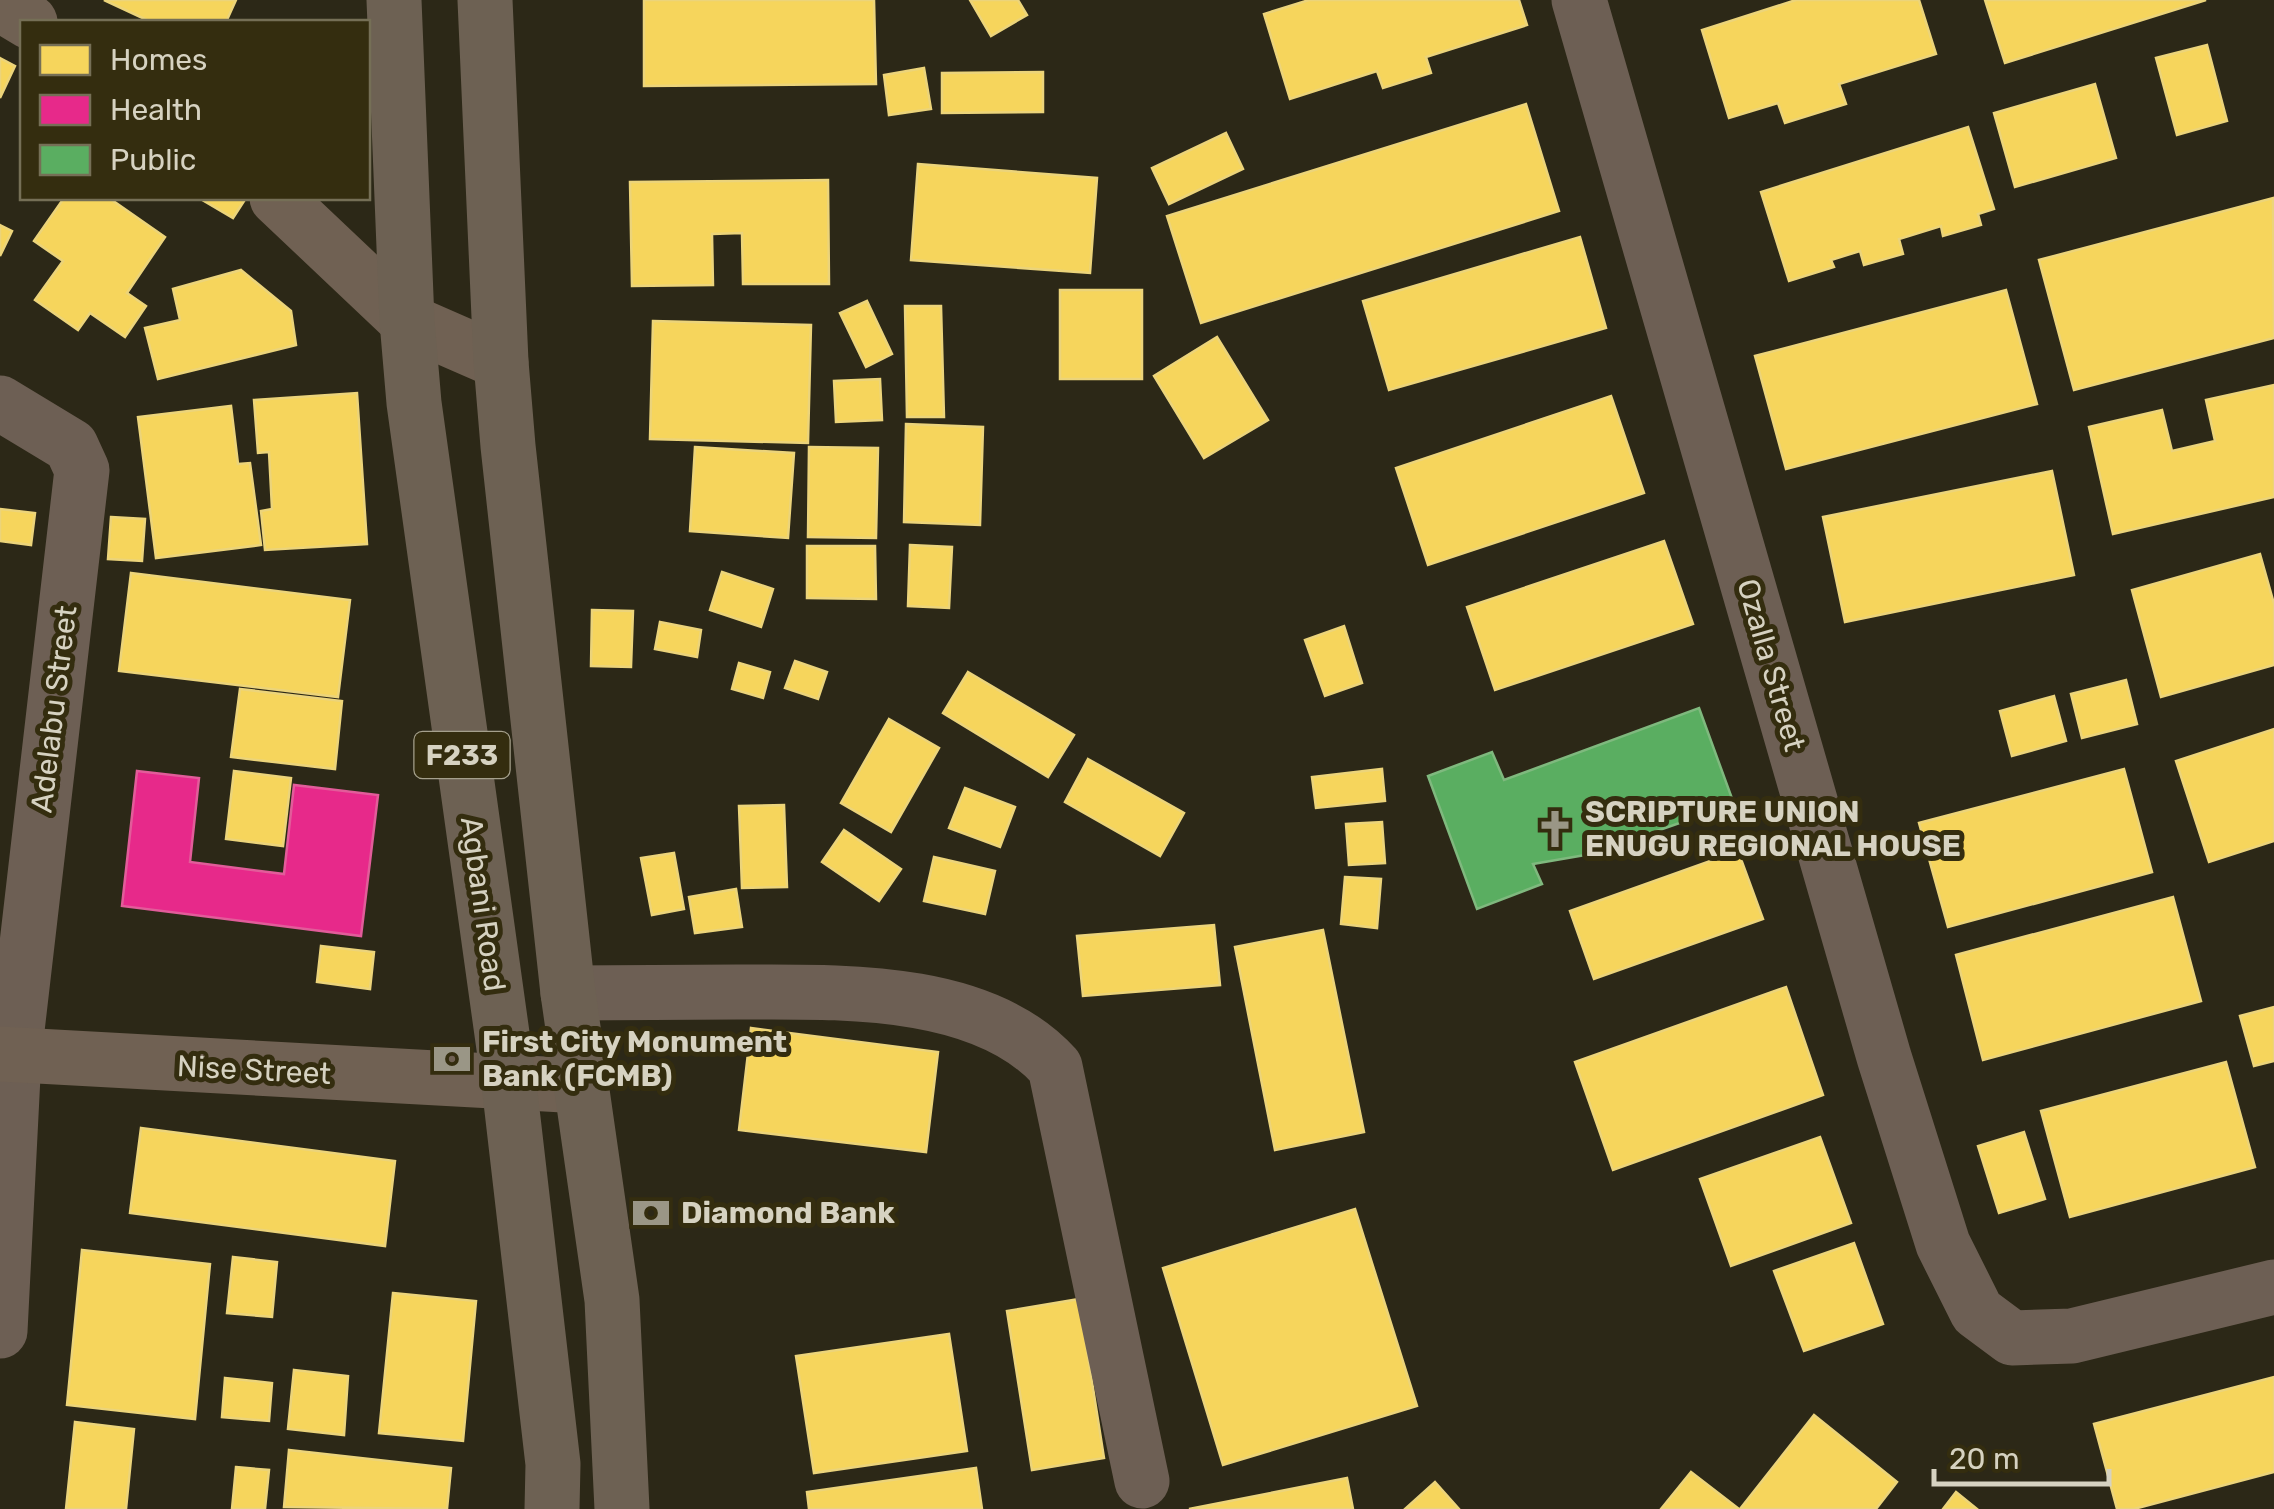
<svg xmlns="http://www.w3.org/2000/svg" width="2274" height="1509" font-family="Rubik,sans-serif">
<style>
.homes{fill:#f6d55c;stroke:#ecd47a;stroke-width:2.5}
.health{fill:#e7298a;stroke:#e25c9a;stroke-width:2.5}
.public{fill:#5aae61;stroke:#7fb97e;stroke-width:2.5}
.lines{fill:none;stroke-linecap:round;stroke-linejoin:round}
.street{stroke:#6d5f54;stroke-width:55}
.secondary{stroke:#706153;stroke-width:55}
.primary{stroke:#6d6153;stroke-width:55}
.labels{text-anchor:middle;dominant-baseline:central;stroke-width:10;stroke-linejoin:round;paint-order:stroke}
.shield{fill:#342d0f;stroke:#a5a08c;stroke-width:2.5}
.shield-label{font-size:28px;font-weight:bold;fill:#d6d2c1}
.street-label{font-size:30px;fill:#d6d2c1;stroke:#342d0f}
.poi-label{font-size:30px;font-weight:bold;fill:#d6d2c1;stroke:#342d0f;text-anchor:start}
</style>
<rect width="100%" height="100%" fill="#2c2817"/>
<g class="homes">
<path d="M104 0H236L226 22H151Z"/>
<path d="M644 0H874L876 84 644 86Z"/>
<path d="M970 0H1018L1027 15 991 36Z"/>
<path d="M1309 0H1519L1527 25 1426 57 1431 73 1383 88 1377 71 1290 99 1264 14Z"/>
<path d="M1796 0H1919L1936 54 1839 84 1846 104 1785 123 1778 103 1729 118 1702 30Z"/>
<path d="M1985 0H2206L2005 63Z"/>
<path d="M2207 45 2227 121 2177 135 2156 58Z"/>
<path d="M0 58 15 66 0 98Z"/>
<path d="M924 68 931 109 889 115 884 75Z"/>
<path d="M1043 72V112L942 113V73Z"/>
<path d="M2095 84 2116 158 2015 187 1994 113Z"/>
<path d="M1526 104 1559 211 1201 323 1167 216Z"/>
<path d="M1968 127 1994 209 1978 214 1981 225 1943 236 1941 226 1899 239 1903 254 1864 265 1860 251 1831 260 1834 267 1789 281 1761 192Z"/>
<path d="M1226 133 1243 169 1169 204 1152 168Z"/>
<path d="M918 164 1097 178 1090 273 911 260Z"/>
<path d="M828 180 829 284H743L742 233 712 234 713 285 632 286 630 182Z"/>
<path d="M64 198H109L165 237 127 293 146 306 125 337 90 313 78 330 35 300 63 261 34 241Z"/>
<path d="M199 198H246L233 218Z"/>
<path d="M2273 198 2274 338 2074 390 2039 260Z"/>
<path d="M0 225 12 231 0 256Z"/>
<path d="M1580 237 1606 328 1389 390 1363 301Z"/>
<path d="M241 270 291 311 296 345 158 379 145 328 180 320 173 289Z"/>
<rect x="1060" y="290" width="82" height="89"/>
<path d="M2006 290 2037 404 1786 469 1755 356Z"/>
<path d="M867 301 892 354 866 367 840 313Z"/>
<path d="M905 306H941L944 417H907Z"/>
<path d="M653 321 811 325 808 443 650 439Z"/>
<path d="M1217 337 1268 420 1204 458 1154 376Z"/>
<path d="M880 379 882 420 836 422 834 381Z"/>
<path d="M2274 385V497L2113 534 2089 427 2162 410 2172 451 2215 441 2206 400Z"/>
<path d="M357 393 367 544 265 550 261 511 272 509 269 452 258 453 254 400Z"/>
<path d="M1611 396 1644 493 1428 565 1396 468Z"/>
<path d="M231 406 238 464 250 463 261 545 156 558 138 417Z"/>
<path d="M906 424 983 427 980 525 904 522Z"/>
<path d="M695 447 794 453 788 538 690 531Z"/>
<path d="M809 447 878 448 876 538 808 537Z"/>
<path d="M2052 471 2074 575 1845 622 1823 517Z"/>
<path d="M0 509 35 513 31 545 0 541Z"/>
<path d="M111 517 145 519 142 561 108 559Z"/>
<path d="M1664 541 1693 624 1495 690 1467 607Z"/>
<path d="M910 545 952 547 949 608 908 606Z"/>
<path d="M807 546H875L876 599 807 598Z"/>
<path d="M2260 554 2274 604V665L2161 697 2132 590Z"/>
<path d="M722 572 773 589 761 627 710 610Z"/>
<path d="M131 573 350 600 338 697 119 671Z"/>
<path d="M592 610 633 611 631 667 591 666Z"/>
<path d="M660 622 701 630 697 657 655 649Z"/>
<path d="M1344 626 1362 683 1325 696 1305 640Z"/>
<path d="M795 661 827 672 818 699 785 688Z"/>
<path d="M739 663 770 672 763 698 732 689Z"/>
<path d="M968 672 1074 735 1048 777 943 713Z"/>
<path d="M2126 680 2137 724 2082 738 2071 694Z"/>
<path d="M240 689 342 701 335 769 231 757Z"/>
<path d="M2054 696 2066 741 2012 756 2000 711Z"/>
<path d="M889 719 939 748 891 832 841 803Z"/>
<path d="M2274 729V841L2209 862 2176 761Z"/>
<path d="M1088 759 1184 813 1160 856 1065 802Z"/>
<path d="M1382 769 1385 801 1316 808 1312 777Z"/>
<path d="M2124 769 2152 872 1948 927 1919 823Z"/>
<path d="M234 771 291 778 283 846 226 839Z"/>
<path d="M965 788 1015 807 1000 847 949 828Z"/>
<path d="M784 805 787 887 742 888 739 806Z"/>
<path d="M1382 822 1385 863 1349 865 1346 824Z"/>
<path d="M844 830 901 869 879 901 822 862Z"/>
<path d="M1738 851 1763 919 1594 979 1570 911Z"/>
<path d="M674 853 684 909 652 915 641 858Z"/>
<path d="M934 857 995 871 985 914 924 901Z"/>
<path d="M1345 877 1381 879 1377 928 1341 924Z"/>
<path d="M736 889 742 927 695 933 689 897Z"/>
<path d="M2173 897 2201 1001 1983 1060 1956 955Z"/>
<path d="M1214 925 1220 985 1083 996 1077 936Z"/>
<path d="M1323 930 1364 1132 1275 1150 1235 947Z"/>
<path d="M321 946 374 952 370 989 317 982Z"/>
<path d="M1786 987 1823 1095 1613 1170 1575 1062Z"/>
<path d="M2274 1007V1061L2254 1066 2240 1016Z"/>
<path d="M751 1028 938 1052 926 1152 739 1130Z"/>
<path d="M2226 1062 2255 1167 2070 1217 2041 1111Z"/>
<path d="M141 1128 395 1161 385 1246 130 1213Z"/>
<path d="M2024 1132 2045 1199 1999 1213 1978 1146Z"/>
<path d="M1820 1137 1851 1223 1731 1266 1700 1179Z"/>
<path d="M1355 1209 1417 1406 1223 1465 1163 1268Z"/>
<path d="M1854 1243 1883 1324 1804 1351 1774 1271Z"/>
<path d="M82 1250 210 1264 195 1419 67 1405Z"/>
<path d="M233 1257 277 1262 272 1317 227 1313Z"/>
<path d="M393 1293 476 1301 463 1441 379 1433Z"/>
<path d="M1079 1299 1104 1458 1032 1470 1007 1311Z"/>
<path d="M949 1334 967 1451 814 1473 796 1356Z"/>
<path d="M294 1370 348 1376 344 1435 288 1429Z"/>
<path d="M2274 1377V1472L2134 1509H2117L2094 1424Z"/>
<path d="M225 1378 272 1383 269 1421 222 1417Z"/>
<path d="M1814 1415 1897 1482 1876 1509H1740Z"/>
<path d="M75 1422 134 1429 126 1509H66Z"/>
<path d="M289 1450 451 1468 447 1509 284 1507Z"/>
<path d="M236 1467 269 1470 265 1509H232Z"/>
<path d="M976 1468 982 1509H809L807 1492Z"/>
<path d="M1691 1472 1739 1509H1661Z"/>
<path d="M1347 1478 1353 1509H1189Z"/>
<path d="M1435 1482 1459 1509H1405Z"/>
<path d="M1956 1492 1977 1509H1943Z"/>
</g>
<path class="health" d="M137 771 199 778 190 862 284 874 294 785 378 795 361 936 122 906Z"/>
<path class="public" d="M1699 708 1734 804 1591 854 1533 864 1542 884 1477 909 1428 776 1492 752 1504 780Z"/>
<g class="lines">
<g class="street">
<path d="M1579 0 1884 1057 1943 1244 1977 1312 2012 1338 2072 1336 2274 1287"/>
<path d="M0 403 71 446 82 470 14 1056 0 1331"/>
<path d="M568 993C625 993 681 992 737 992 838 992 982 986 1055 1067L1142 1481"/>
</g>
<g class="secondary">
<path d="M0 4 30 22"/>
<path d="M277 198 407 321 501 362"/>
<path d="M0 1054 582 1086"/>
</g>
<g class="primary">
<path d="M394 0 407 321 414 403 509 1084 553 1464 552 1509"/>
<path d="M485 0 501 362 508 446 568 993 612 1300 622 1509"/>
</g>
</g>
<defs>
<g id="church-bare" transform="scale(3)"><path d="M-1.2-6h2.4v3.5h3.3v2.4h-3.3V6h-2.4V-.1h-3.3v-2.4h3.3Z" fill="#9a9686" stroke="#342d0f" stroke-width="2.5" paint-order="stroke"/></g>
<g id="bank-bare" transform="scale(3)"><path d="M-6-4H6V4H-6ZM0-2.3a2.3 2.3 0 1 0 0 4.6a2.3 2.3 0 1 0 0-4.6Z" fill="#9a9686" stroke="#342d0f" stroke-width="2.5" paint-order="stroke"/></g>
</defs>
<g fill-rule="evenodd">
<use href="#church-bare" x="1555" y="829"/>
<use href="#bank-bare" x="452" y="1059"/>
<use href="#bank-bare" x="651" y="1213"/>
</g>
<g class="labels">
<rect class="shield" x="414.5" y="732" width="95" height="46" rx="8"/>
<g class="shield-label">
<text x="462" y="755">F233</text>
</g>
<g class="street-label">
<text transform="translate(1771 665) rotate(74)">Ozalla Street</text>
<text transform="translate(54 709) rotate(-83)">Adelabu Street</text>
<text transform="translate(483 904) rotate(82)">Agbani Road</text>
<text transform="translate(254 1070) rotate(3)">Nise Street</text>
</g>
<g class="poi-label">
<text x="1585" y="812">SCRIPTURE UNION<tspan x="1585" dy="34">ENUGU REGIONAL HOUSE</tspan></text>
<text x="482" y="1042">First City Monument<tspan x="482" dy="34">Bank (FCMB)</tspan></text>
<text x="681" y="1213">Diamond Bank</text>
</g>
</g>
<rect x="20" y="20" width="350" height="180" fill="#342d0f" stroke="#756f56" stroke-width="2.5"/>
<rect x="40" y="45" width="50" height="30" fill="#f6d55c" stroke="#756f56" stroke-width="2.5"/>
<text x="110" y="70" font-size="30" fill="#d6d2c1">Homes</text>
<rect x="40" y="95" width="50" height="30" fill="#e7298a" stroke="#756f56" stroke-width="2.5"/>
<text x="110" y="120" font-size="30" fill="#d6d2c1">Health</text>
<rect x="40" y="145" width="50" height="30" fill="#5aae61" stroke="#756f56" stroke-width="2.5"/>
<text x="110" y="170" font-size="30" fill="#d6d2c1">Public</text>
<path d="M1934 1469v15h175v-15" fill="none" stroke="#d6d2c1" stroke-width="5"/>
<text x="1949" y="1469" font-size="30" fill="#d6d2c1" stroke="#342d0f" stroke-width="8" paint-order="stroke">20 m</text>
</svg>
